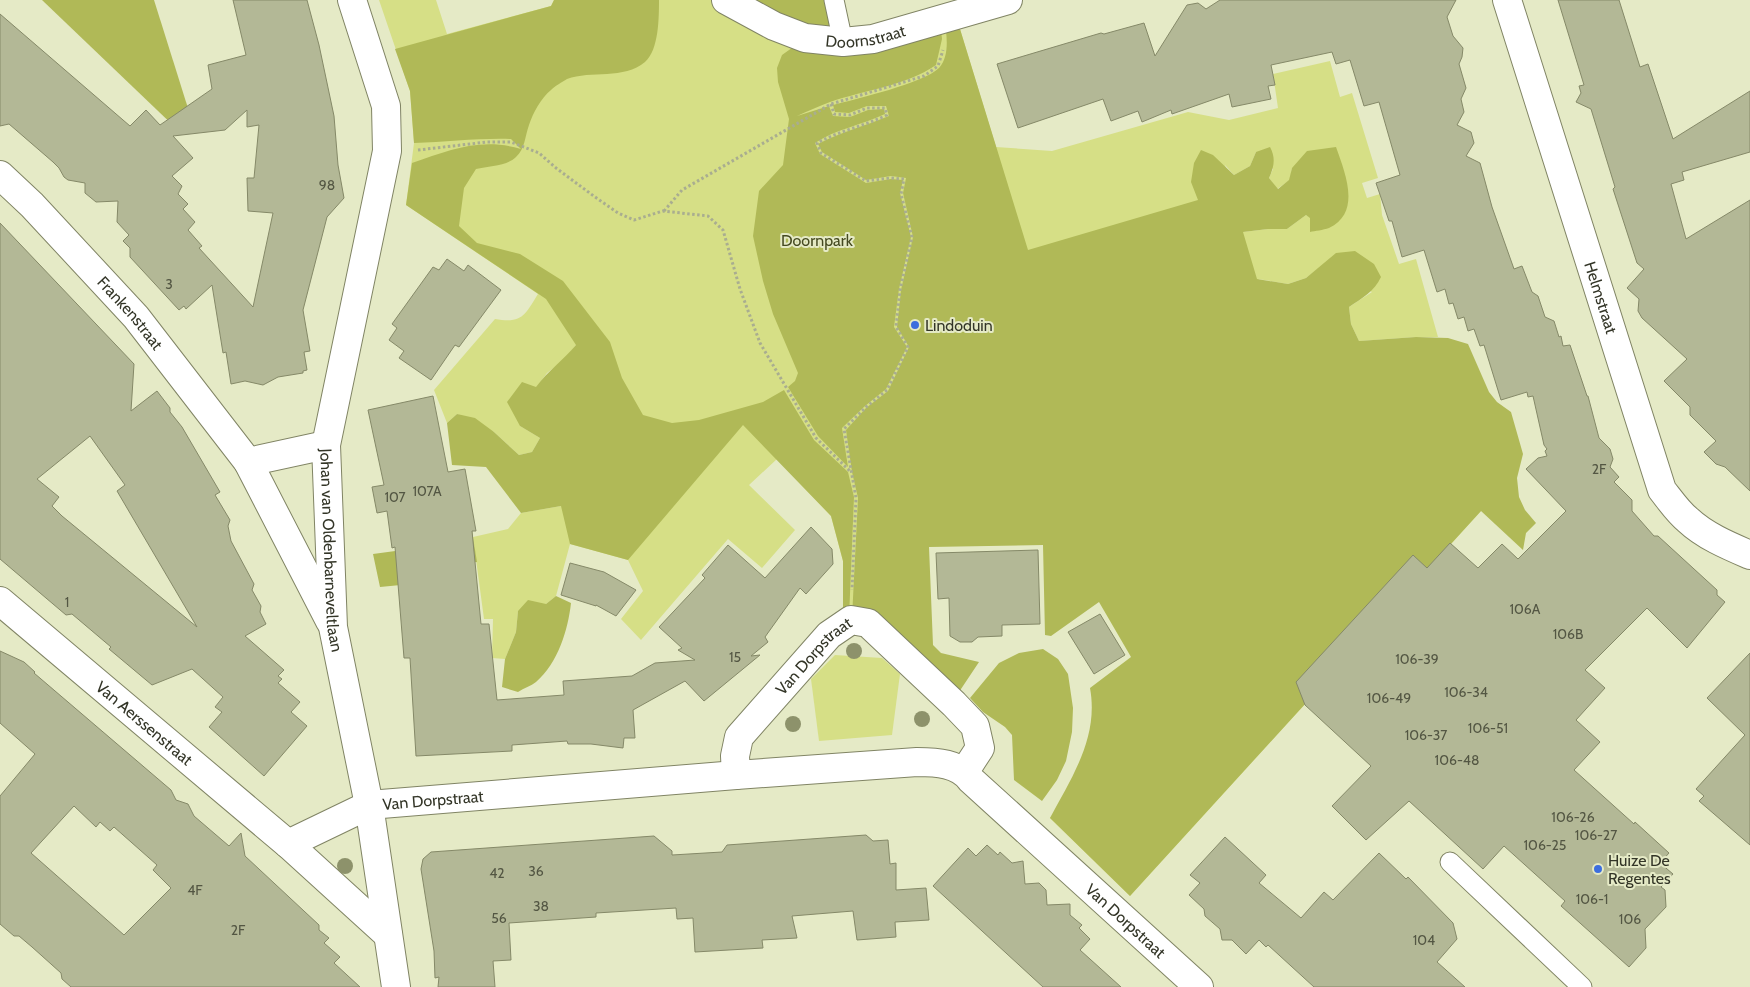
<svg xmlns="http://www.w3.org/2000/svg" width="1750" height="987" font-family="Cabin,sans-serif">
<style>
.green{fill:#d6df86;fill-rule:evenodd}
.forest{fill:#b0b957}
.building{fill:#b3b896;stroke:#858968;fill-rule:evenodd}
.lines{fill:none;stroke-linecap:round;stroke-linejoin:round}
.lane-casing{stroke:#808464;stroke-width:21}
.street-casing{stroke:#808464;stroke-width:30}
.path{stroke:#a9ad90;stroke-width:3;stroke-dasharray:2.5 2.5;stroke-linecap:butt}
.lane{stroke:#fff;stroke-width:19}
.street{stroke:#fff;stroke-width:28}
.tree{fill:#8d926b}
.poi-dot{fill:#3d6ede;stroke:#e5eac6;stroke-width:2}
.labels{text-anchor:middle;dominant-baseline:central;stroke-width:4;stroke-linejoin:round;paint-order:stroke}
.number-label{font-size:14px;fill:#535643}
.street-label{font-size:16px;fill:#333527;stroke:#e5eac6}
.park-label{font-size:16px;fill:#454a21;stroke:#e5eac6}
.poi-label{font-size:16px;fill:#333527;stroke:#e5eac6;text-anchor:start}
</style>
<rect width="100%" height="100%" fill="#e5eac6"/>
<g class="green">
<path d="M379 0H436L447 34 551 6 554 0H723L803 40 956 16 996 147 1052 151 1188 112 1229 120 1278 108 1273 74 1330 61 1340 97 1352 93 1378 178 1362 183 1367 198 1380 194 1382 215 1399 264 1416 259 1438 337H1416L1359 341 1351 324 1349 307 1372 292 1320 267 1306 278 1288 284 1258 279 1481 511 1130 896 1050 818 1159 676 1082 558 1037 527 925 529 865 620 843 622V561L831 516 777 459 749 485 795 530 762 568 728 539 641 640 621 619 643 591 628 560 570 544 556 596 546 604 518 611 516 632 505 659 492 658 493 619H484L473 537 508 529 521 513 561 506 576 345 564 360 547 373 536 388 520 426 540 438 532 452 519 455 494 432 457 414 447 423 434 390 495 319C522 324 525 315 538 294L406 205 414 143 410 91ZM1256 152 1273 169 1269 178 1277 189 1290 180 1292 168 1329 228 1306 215 1287 229H1268L1243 232 1225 165 1234 175 1250 166Z"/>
<path d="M835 655 882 658 900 674 892 735 819 741 811 679Z"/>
</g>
<g class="forest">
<path d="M42 0H154L192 121 180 132Z"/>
<path d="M554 0H659C659 17 659 50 645 62 624 80 591 70 567 79 562 82 555 86 551 90 541 98 533 113 529 125 525 136 525 149 516 157 507 166 489 166 476 169L464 188 459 226 477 243 520 254 563 281 610 342 622 378 643 415 672 423 699 420 763 402 784 390 814 440 848 472 854 497 849 618 843 622V561L831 516 743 425 628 560 570 544 561 506 521 513 486 467 452 465 447 423 457 414 475 418 494 432 519 455 532 452 540 438 520 426 507 402 522 382 536 387C548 371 563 360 576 345L546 299 406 205 412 163C450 150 481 137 521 149L511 139C479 138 447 142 414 143L410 91 395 49 551 6Z"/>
<path d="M726 0H834L843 42Z"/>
<path d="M956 16 1028 250 1198 200 1191 182 1194 163 1201 150 1213 155 1234 175 1250 166 1256 152 1270 147C1276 158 1274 167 1269 178L1278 189 1289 180 1292 168 1307 151 1336 147C1345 173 1362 212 1329 228 1323 230 1315 231 1310 232V218L1306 215 1287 229H1268L1243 232 1257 279 1288 284 1306 278 1336 253 1355 251 1374 264 1381 277C1374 292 1362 298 1349 307L1351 324 1359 341 1416 337 1448 338 1468 344 1489 392 1497 402 1511 412 1523 454 1517 478 1519 497 1525 510 1536 523 1526 533 1523 550 1481 511 1130 896 1050 818C1072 777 1099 737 1090 688L1131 657 1099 602 1051 636 1045 635 1043 545 929 547 933 645 941 653 979 662 953 701 852 618 858 498 852 472 846 430 866 408 888 391 909 347 897 327 901 290 913 237 903 193 906 178 891 176 866 180 822 152 818 144C841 132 865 126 889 116L886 106H867L849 113 835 112 833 105C856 99 924 83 939 68 950 56 947 34 944 19Z"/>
<path d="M940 21 942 39 936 65C905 86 865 90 830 102 819 106 808 111 797 116L829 106 833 116 850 117 868 110 884 109 885 114C862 125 836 129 815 143L820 154 866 183 891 179 903 180 900 193 911 237 899 289 894 327 907 347 886 389 865 406 842 428 848 467 818 436 788 387 795 381 798 373 773 314 763 281 753 236 759 191 783 165 789 119 778 82 777 68 782 55 803 40Z"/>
<path d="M471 525 477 562 442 567V581L380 587 373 554 425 547Z"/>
<path d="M556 596 571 603C568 630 558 663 536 682 531 686 524 688 518 692L502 687 505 659 516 632 518 611 528 600 546 604Z"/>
<path d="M1043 649 1058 659 1068 674 1073 708 1072 732 1066 761 1057 780 1042 801 1014 780 1012 735 1005 727 983 712 970 698 999 663 1019 653Z"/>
</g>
<g class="building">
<path d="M233 0H307L319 45 334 116 338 165 344 198 327 217 303 310 310 351 304 352 307 370 303 371V373L278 377 263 385 245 381 231 384 226 352 223 353 212 285 186 309 184 306 179 310 130 257V248L123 241 129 235 117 222 118 201 96 202 85 193V183L68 180 64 177 59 168 53 162 9 124 0 126V14L130 126 146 110 160 125 212 89 208 65 246 55ZM247 110V127L259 125 254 178H247L248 211 273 213 253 307 199 248 202 246 188 230 195 222 183 209 188 204 178 194 182 186 172 176 193 158 173 136 225 130Z"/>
<path d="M1220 0H1456L1447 17 1453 36 1463 48 1462 57 1459 64 1466 88 1461 99 1464 112 1457 125 1471 132 1474 143 1466 156 1480 163 1492 207 1514 269 1522 266 1532 292 1538 296 1545 317 1554 321 1559 337 1561 336 1563 346 1570 345 1587 396H1588L1599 438 1610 449 1613 459 1610 467 1619 477 1614 482 1632 500V511L1654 536H1658L1717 590V595L1725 602 1687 648 1647 608 1585 670 1605 688 1576 720 1600 742 1574 770 1634 824 1635 822 1669 853 1660 863 1673 874 1661 887 1665 890 1666 907 1645 929 1646 948 1629 967 1561 906 1565 901 1504 846 1483 869 1409 801 1366 840 1332 806 1371 766 1305 705 1296 682 1413 555 1427 568 1450 543 1478 568 1502 544 1518 559 1566 511 1526 469 1538 458 1547 456 1545 451 1547 449 1544 445 1533 396 1528 397 1527 392 1501 400 1484 345 1480 346 1474 329 1468 331 1464 317 1458 319 1453 303 1449 304 1445 289 1437 292 1424 250 1402 257 1392 221H1389L1376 183 1400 175 1379 102 1364 106 1350 60 1336 64 1332 52 1271 65 1275 85 1268 86 1271 99 1232 107 1229 94 1172 114 1171 110 1142 122 1138 111 1111 121 1103 99 1018 128 997 64 1101 33 1104 34 1144 23 1155 56 1187 5 1198 3 1206 9Z"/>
<path d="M1558 0H1619L1640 67 1648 64 1673 139 1750 91V152L1682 172 1684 180 1671 184 1686 239 1750 200V491L1725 467 1716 464 1704 452 1716 441 1690 415V407L1664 381 1687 359 1642 318 1638 311 1639 299 1627 288 1644 269 1637 263 1613 189 1615 187 1591 109 1576 102 1581 93 1579 86 1584 85Z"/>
<path d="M0 223 134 364 131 411 157 391 170 408V412L182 427 220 492 215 495 230 520 228 526 231 541 254 584 252 590 261 606 260 612 266 624 245 636 284 670 278 676 282 679 278 683 300 702 291 712 307 726 264 776 209 727 222 712 215 707 223 697 192 669 152 685 109 649 111 647 72 614 66 615 0 559ZM90 436 125 485 117 491 197 627 62 516 52 506 59 497 37 479Z"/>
<path d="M447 259 464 271 468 265 501 290 459 347 455 345 431 380 399 358 404 351 389 340 397 328 392 324 433 267 439 270Z"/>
<path d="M433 396 448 472 465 469 476 531H472L481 624H489L497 700 564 695 563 681 632 676 655 663 695 660 678 650 682 648 659 627 705 578 702 575 728 545 765 578 811 527 832 549 833 564 806 594 800 588 765 637 768 642 751 656 760 655 704 701 685 681 633 710 635 738H624L623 748 591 744H568L567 741 512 745V751L416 756 410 658H404L395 547 392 548 387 511 377 513 372 487 384 485 368 410Z"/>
<path d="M1038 550 1040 624 1002 625V636L978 637 972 642H960L950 636 949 598 938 599 936 553Z"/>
<path d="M570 563 604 572 636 590 616 616 596 605V606L561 595Z"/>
<path d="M1100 614 1125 655 1094 674 1068 632Z"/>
<path d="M0 651 24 662 35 672 34 673 171 790 176 800 188 804 194 816 229 846 241 833 245 856 319 925V930L329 938 324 943 340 957 334 963 360 987H71L62 979 61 973 32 947 19 936H14L0 924V796L35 754 0 723ZM74 806 96 827 100 822 110 831 114 827 157 865 153 870 171 888 124 935 31 853Z"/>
<path d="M1750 653V845L1699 801 1704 796 1696 789 1745 735 1707 698Z"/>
<path d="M866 835 873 841 888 840 890 864 896 863V890L926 888 929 920 895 922 896 937 857 940 853 911 792 916 797 938 762 940 763 948 695 952 693 918 677 919 676 908 596 913V917L509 923 511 960 493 961 495 987H438L439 977 435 978 434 951 421 869 423 859 431 852 654 836 672 851V855L722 852 727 845Z"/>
<path d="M1225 837 1266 875 1259 883 1301 918 1324 892 1333 900 1379 853 1406 879 1408 877 1453 923 1457 939 1437 962 1465 987H1314L1268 945 1266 947 1259 940 1246 954 1232 940H1222L1220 929 1205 916 1204 909 1189 895 1200 883 1190 875Z"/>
<path d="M987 845 998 855 1000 852 1012 863 1023 861 1025 884 1039 883 1046 890 1047 905 1070 904V915L1082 925 1079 928 1090 939 1080 950 1121 987H1043L933 886 968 848 976 856Z"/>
</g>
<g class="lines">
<g class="lane-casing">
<g id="lane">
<path d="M834 0 843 42"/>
<path d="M1450 862 1582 987"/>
</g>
</g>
<g class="street-casing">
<g id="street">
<path id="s1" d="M352 0 386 106 387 151 326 445 333 627 369 805 396 987"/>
<path id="s2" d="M726 0 774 26 805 38 843 42 873 39 1008 0"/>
<path id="s3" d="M1507 0 1662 490C1670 500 1678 512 1688 520 1705 536 1729 546 1750 555"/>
<path id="s4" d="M0 175 32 205 136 317 248 462 330 621"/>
<path d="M248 462 326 445"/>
<path id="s5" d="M0 601 288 844 388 935"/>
<path id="s6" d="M736 775 735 756 739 737 829 635 851 620 868 623 954 704 975 726 980 748 965 771"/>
<path id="s7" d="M288 844 369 805 736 775 917 762C936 762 959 763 971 780L1199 987"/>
</g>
</g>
<g class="path">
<path d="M831 104 834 114 850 115 867 108H885L887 115C864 126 839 131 817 143L821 153 866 181 890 178 904 179 901 194 912 237 900 290 896 327 908 347 887 390 866 407 844 429 856 498 852 590"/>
<path d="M418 150 487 142H511L539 153 556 168 595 197 618 213 634 220 663 211 708 216 723 230 740 289 760 343 816 438 850 471"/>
<path d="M664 211 682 190 831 104 924 76 938 66 943 50"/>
</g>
<use href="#lane" class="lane"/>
<use href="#street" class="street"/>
</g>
<g class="tree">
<circle cx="854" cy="651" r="8"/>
<circle cx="922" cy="719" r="8"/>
<circle cx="793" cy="724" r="8"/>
<circle cx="345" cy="866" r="8"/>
</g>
<g class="poi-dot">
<circle cx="915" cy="325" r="5"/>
<circle cx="1598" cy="869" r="5"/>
</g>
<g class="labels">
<g class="number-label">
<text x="327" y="185">98</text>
<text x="169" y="284">3</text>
<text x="1599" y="469">2F</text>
<text x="427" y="491">107A</text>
<text x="395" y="497">107</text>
<text x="67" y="602">1</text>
<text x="1525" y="609">106A</text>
<text x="1568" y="634">106B</text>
<text x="735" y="657">15</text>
<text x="1417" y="659">106-39</text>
<text x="1466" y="692">106-34</text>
<text x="1389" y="698">106-49</text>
<text x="1488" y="728">106-51</text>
<text x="1426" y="735">106-37</text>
<text x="1457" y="760">106-48</text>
<text x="1573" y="817">106-26</text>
<text x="1596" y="835">106-27</text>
<text x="1545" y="845">106-25</text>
<text x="536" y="871">36</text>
<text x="497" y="873">42</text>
<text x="195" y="890">4F</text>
<text x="1592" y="899">106-1</text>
<text x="541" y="906">38</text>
<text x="499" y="918">56</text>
<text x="1630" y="919">106</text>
<text x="238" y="930">2F</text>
<text x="1424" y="940">104</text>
</g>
<g class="street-label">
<text stroke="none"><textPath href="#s2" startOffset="149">Doornstraat</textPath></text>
<text stroke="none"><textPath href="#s3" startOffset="312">Helmstraat</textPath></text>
<text stroke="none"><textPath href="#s4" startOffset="190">Frankenstraat</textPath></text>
<text stroke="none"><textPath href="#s1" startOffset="562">Johan van Oldenbarneveltlaan</textPath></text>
<text stroke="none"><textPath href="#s6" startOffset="149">Van Dorpstraat</textPath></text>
<text stroke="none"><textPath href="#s5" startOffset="189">Van Aerssenstraat</textPath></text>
<text stroke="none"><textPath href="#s7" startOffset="154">Van Dorpstraat</textPath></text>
<text stroke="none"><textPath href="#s7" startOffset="908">Van Dorpstraat</textPath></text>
</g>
<g class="park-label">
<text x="817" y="240">Doornpark</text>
</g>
<g class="poi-label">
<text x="925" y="325">Lindoduin</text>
<text x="1608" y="860">Huize De<tspan x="1608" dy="18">Regentes</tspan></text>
</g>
</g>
</svg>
